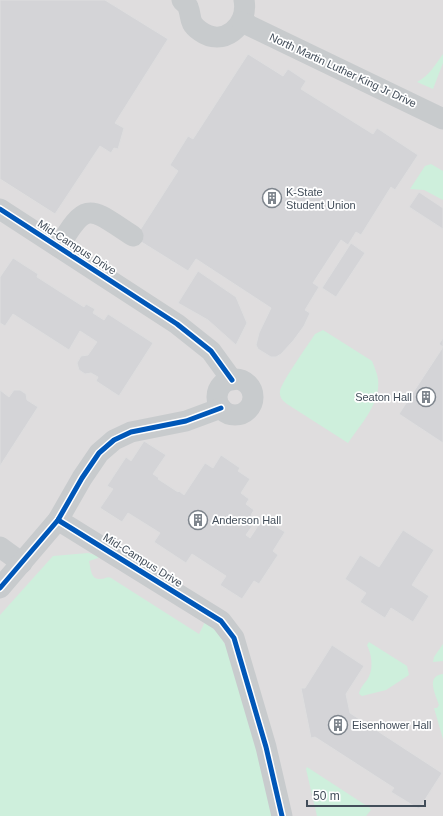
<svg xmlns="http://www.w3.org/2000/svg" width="443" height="816" font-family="Arial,sans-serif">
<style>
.education{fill:#dfddde}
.green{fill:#ceefdc}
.building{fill:#d4d4d7;stroke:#dededf}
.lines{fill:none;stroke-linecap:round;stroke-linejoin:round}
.minor{stroke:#c8cbcd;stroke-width:21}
.cycleway-casing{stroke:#fff;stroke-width:8}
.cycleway{stroke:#0057b8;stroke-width:5}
.labels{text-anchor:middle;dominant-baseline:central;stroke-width:3.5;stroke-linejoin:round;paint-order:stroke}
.street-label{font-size:11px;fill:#434e5a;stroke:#fff}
.poi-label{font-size:11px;fill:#434e5a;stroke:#fff;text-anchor:start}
</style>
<rect width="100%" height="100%" fill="#edecec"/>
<rect class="education" x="0" y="0" width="443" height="816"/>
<g class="green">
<path d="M443 54V63L433 89 417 82C430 75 435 65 443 54Z"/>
<path d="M431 164 443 171V200L424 190 410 189 425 166Z"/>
<path d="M323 330 372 361C374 366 377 373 378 379 381 403 361 424 348 443L287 404C283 401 279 397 280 391 282 381 308 345 315 334Z"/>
<path d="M88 553 99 556 98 558 89 561C91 568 90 580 101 579 106 579 107 576 111 578L199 634 205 622C215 628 222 638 227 648L276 816H0V615L53 556Z"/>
<path d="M369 642 407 666 409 675 386 690 362 696 359 694C360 688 364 684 367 680 374 670 372 655 367 645Z"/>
<path d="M443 644V661L433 662 434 657Z"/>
<path d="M443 674V739L434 708H437L439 705C436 695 425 676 443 674Z"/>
<path d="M307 767 370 808 371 810 366 816H317L306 769Z"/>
</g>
<g class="building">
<path d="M0 0H105L168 39 115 123 124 128 118 149 114 148 111 153 100 146 55 214 0 179Z"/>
<path d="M248 54 283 76 288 69 306 81 301 89 373 134 377 128 418 155 395 190 391 187 361 235 356 232 348 245 341 240 313 283 319 287 305 310 310 313 304 326 293 341 281 354 276 357H271L258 349 256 345 259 333 271 308 196 259 188 271 135 238 178 171 170 165 188 136 193 139Z"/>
<path d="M419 192 443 208V229L409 207Z"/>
<path d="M351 243 365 253 336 297 322 288Z"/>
<path d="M13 258 38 274 37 277 84 307 86 304 95 309 93 313 104 320 108 314 153 343 119 396 96 381 98 377 91 373 85 374 79 370 77 363 81 356 88 355 97 342 80 331 69 350 13 314 5 326 0 323V277Z"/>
<path d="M198 271 236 297 247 323 236 345 208 320 178 303Z"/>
<path d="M443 338V443L399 414 443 347 439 344Z"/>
<path d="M0 390 9 397 14 390H20L26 394 27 400 38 407 0 466Z"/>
<path d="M144 441 166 455 153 474 159 478 158 479 178 492 179 491 184 495 205 463 213 468 221 455 240 468 238 471 250 479 241 493 249 499 246 504 254 510 251 515 257 519 246 535 250 538 263 518 285 532 273 551 278 555 259 584 254 581 242 599 220 585 226 576 192 554 186 563 154 542 160 533 128 513 122 522 100 508 113 489 107 486 126 457 131 461Z"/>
<path d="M403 530 434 550 412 585 429 596 413 622 391 608 385 618 360 602 366 593 345 579 360 555 379 567Z"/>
<path d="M332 645 364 666 346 694 350 713 442 773 419 809 391 792 394 788 315 737 311 738 301 688H305Z"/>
</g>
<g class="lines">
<g class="minor">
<path d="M182 0C183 2 187 4 188 7 192 17 188 23 200 31 223 48 249 26 244 0"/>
<path d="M242 22 443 119"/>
<path d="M0 209 177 324 211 351 232 380"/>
<path d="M59 247C87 198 91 209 133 236"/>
<circle cx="235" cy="397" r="18"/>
<path d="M58 520 221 621 234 638 266 747 282 816"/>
<path d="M0 547 22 563"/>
<path d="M0 588 58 520 82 478 99 453 114 440 131 432 186 421 221 408"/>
</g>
<g class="cycleway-casing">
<g id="cycleway">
<path d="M0 209 177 324 211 351 232 380"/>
<path d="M58 520 221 621 234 638 266 747 282 816"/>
<path d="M0 588 58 520 82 478 99 453 114 440 131 432 186 421 221 408"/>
</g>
</g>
<use href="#cycleway" class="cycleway"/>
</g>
<defs>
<g id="building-ring" transform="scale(1)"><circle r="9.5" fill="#fff" stroke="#7e858d" stroke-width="1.5"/><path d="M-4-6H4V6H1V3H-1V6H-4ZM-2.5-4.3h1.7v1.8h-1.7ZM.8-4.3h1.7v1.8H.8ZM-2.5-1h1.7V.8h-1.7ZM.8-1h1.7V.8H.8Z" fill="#7e858d"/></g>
</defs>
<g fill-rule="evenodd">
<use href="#building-ring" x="272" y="198"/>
<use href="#building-ring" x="426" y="397"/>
<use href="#building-ring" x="198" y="520"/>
<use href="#building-ring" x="338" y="725"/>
</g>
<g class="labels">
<g class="street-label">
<text transform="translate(343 70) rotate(25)">North Martin Luther King Jr Drive</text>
<text transform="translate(77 247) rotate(33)">Mid-Campus Drive</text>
<text transform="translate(143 560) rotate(32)">Mid-Campus Drive</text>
</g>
<g class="poi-label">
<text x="286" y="192">K-State<tspan x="286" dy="13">Student Union</tspan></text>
<text x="412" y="397" text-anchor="end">Seaton Hall</text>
<text x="212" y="520">Anderson Hall</text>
<text x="352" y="725">Eisenhower Hall</text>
</g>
</g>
<path d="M307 800v6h118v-6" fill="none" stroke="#434e5a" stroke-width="2"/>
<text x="313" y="800" font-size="12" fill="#434e5a" stroke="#ffffff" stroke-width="3" paint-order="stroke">50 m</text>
</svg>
